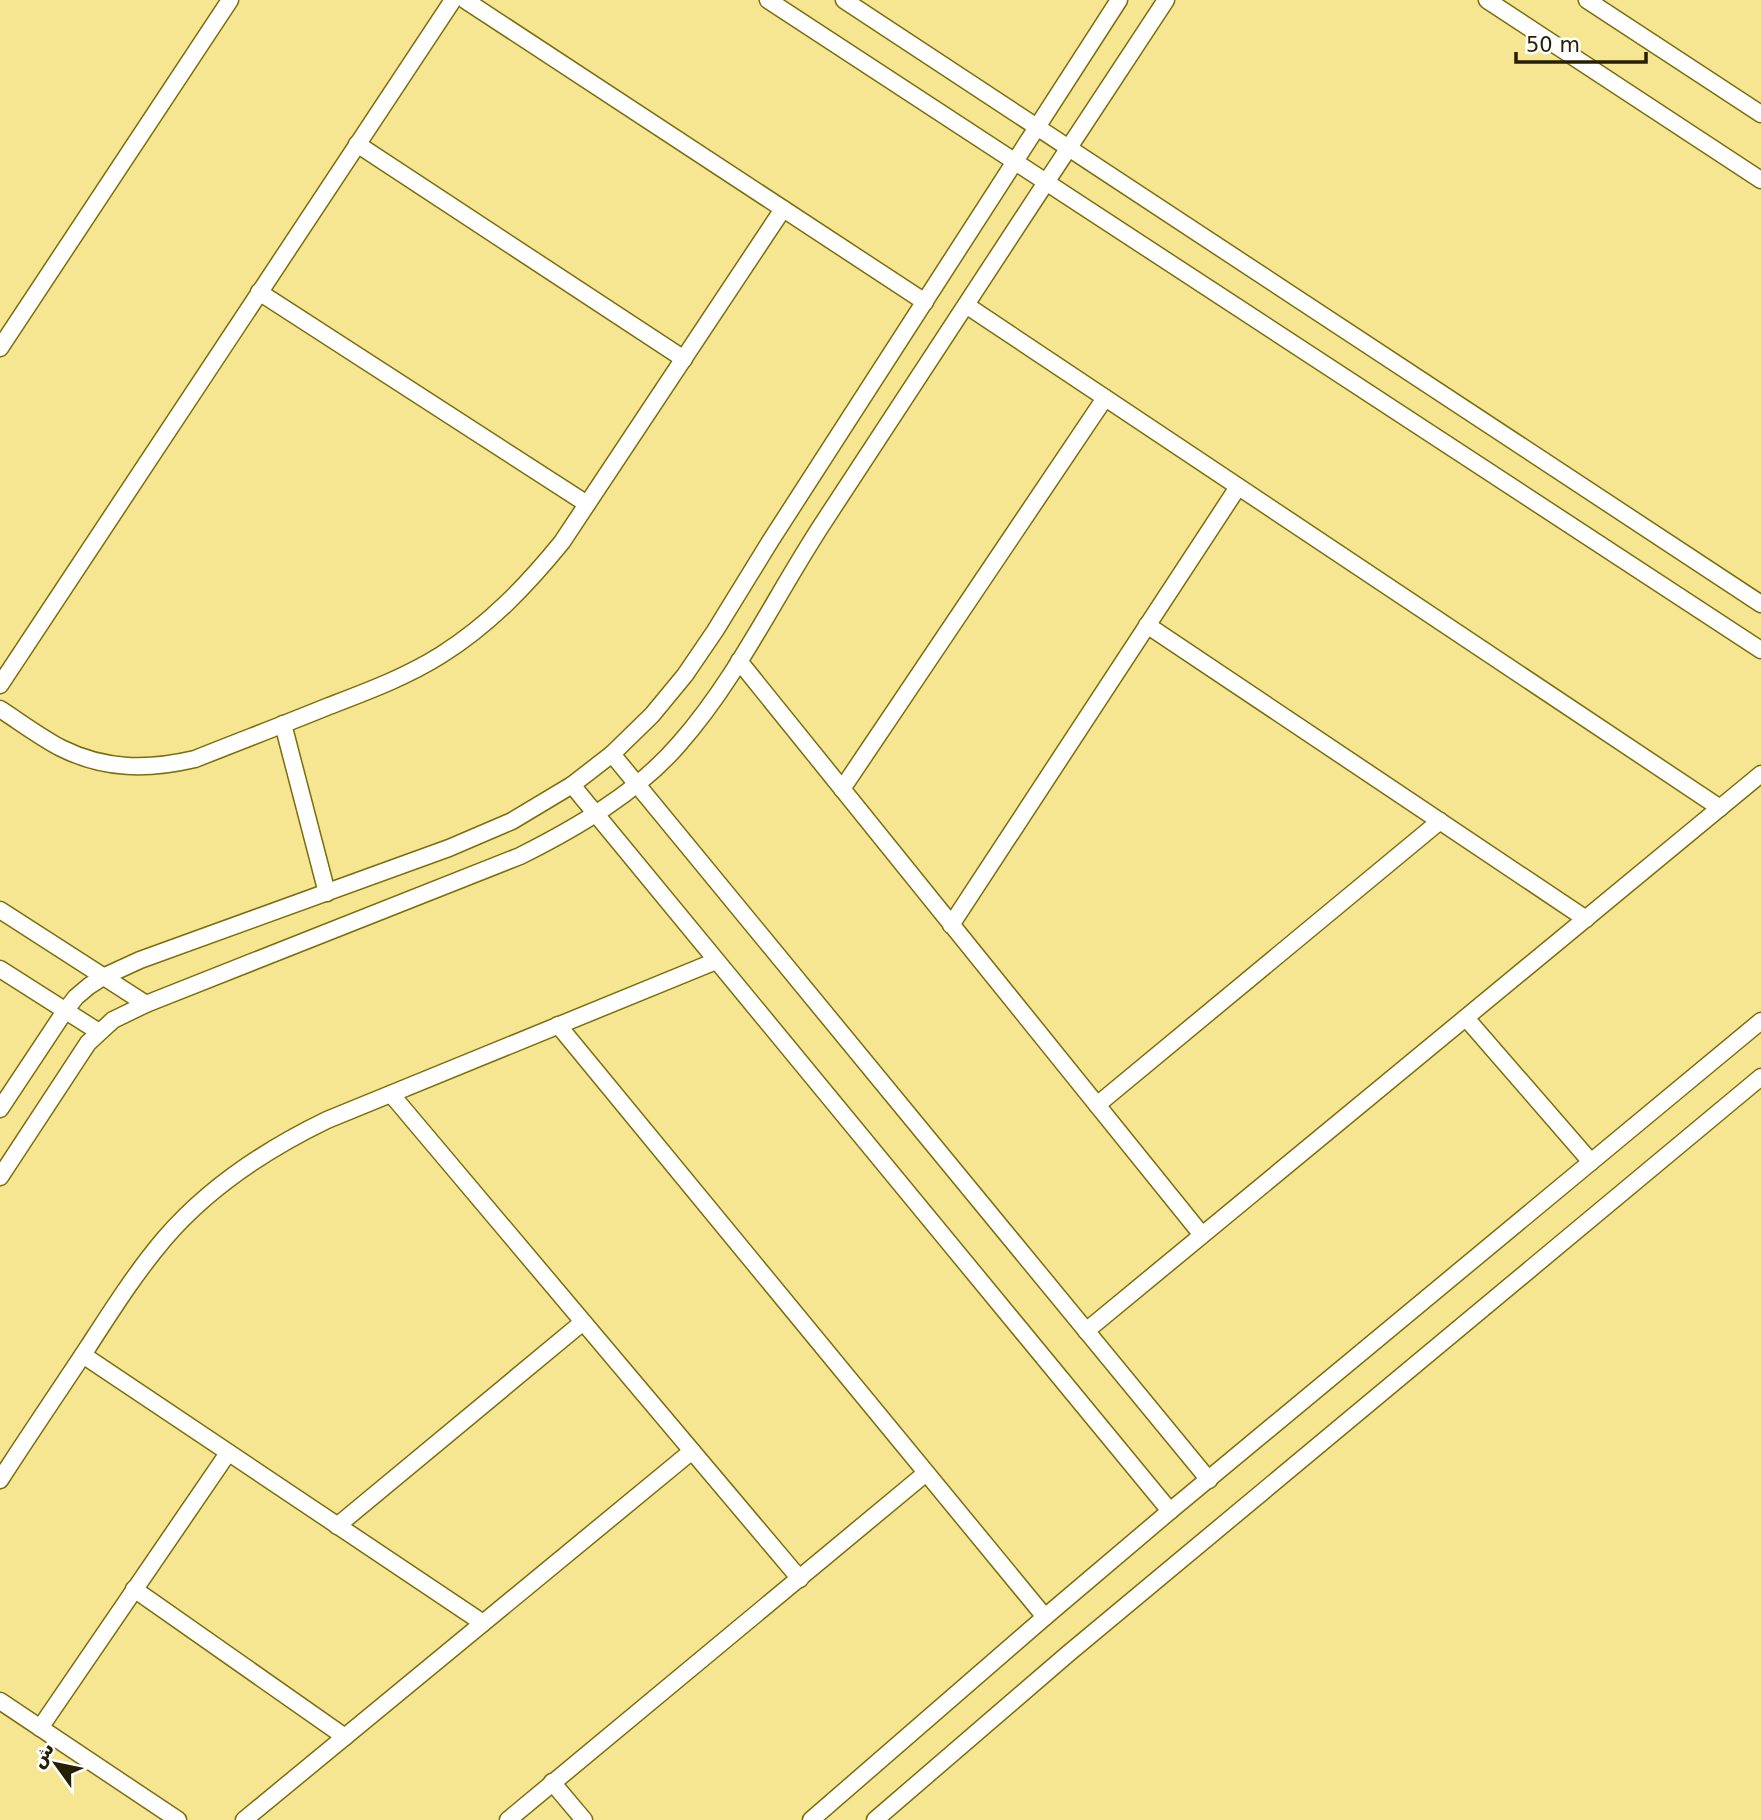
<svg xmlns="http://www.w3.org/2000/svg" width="1761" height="1820" font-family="'DejaVu Sans','Noto Sans Arabic',sans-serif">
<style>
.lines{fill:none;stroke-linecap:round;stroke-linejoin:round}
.minor-casing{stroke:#7c6d0c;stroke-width:19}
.minor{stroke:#fff;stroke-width:16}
</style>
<rect width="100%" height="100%" fill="#f6e691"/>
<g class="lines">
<g class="minor-casing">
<g id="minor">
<path d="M465 0 925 302"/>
<path d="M768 0 1761 650"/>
<path d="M844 0 1761 604"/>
<path d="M1487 0 1761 180"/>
<path d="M1587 0 1761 114"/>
<path d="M357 144 684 359"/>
<path d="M259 292 587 504"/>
<path d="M966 305 1720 808"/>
<path d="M0 348 230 0"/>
<path d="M1147 625 1586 919"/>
<path d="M739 661 1202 1235"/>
<path d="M0 685 453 0"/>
<path d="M0 709C20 722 40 737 61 748 105 770 148 770 195 759 240 741 285 724 329 706 368 691 406 677 441 655 489 625 527 585 562 542L783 209"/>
<path d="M283 724 327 893"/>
<path d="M612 754 1209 1480"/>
<path d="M572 785 1170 1511"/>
<path d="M842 789 1105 398"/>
<path d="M0 910 146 1004"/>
<path d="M951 925 1238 487"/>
<path d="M0 969 99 1032"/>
<path d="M1466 1018 1591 1162"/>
<path d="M558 1025 1045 1617"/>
<path d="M391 1094 800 1579"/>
<path d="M1097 1105 1440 821"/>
<path d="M0 1109 65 1011 76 997 89 986 103 977 140 960 449 848 512 821 572 785 612 754 652 715 685 675 715 631 771 540 1119 0"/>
<path d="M0 1177 88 1043 113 1020 146 1004 520 856C576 828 638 792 679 744 738 677 776 594 825 520 938 347 1052 173 1166 0"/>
<path d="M1086 1331 1761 774"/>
<path d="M83 1355 483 1623"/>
<path d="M0 1480C29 1435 59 1391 88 1347 112 1310 136 1272 165 1238 209 1187 267 1149 327 1120L716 961"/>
<path d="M337 1526 583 1322"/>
<path d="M134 1589 345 1737"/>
<path d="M0 1701 178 1820"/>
<path d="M40 1728 228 1453"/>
<path d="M552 1782 584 1820"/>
<path d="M244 1820 692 1451"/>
<path d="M508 1820 926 1473"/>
<path d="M811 1820 1045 1617 1170 1511 1761 1021"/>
<path d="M875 1820 1069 1653 1761 1077"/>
</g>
</g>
<use href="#minor" class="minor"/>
</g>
<g transform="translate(56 1764) rotate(303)" stroke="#ffffff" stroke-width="5" paint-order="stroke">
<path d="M0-5L12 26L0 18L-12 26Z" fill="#261f00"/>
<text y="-10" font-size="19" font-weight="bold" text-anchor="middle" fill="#261f00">ش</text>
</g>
<path d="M1516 52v10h130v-10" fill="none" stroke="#261f00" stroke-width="3.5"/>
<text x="1526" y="52" font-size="21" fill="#261f00" stroke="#ffffff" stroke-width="5" paint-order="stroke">50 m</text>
</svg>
